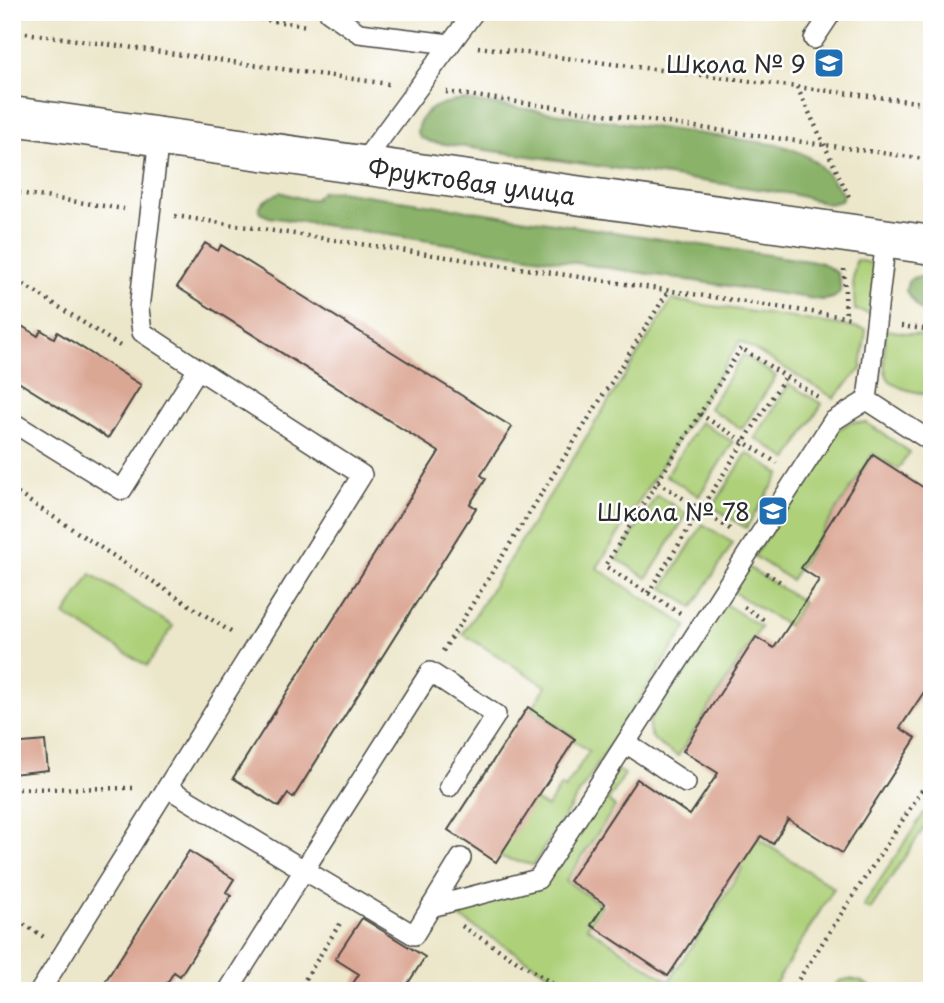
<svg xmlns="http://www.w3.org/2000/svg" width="944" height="1003" font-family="'Playpen Sans',sans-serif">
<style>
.green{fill:#add079;stroke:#6c7e52;stroke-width:2}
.forest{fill:#8ab269;stroke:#5a6e4a;stroke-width:2}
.building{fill:#dba795}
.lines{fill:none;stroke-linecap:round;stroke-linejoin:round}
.service-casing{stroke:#484743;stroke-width:22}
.tertiary-casing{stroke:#484743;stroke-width:41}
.path{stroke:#484743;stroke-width:4.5;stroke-dasharray:2 5;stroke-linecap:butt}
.service{stroke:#fff;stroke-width:19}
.tertiary{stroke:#fff;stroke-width:38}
.labels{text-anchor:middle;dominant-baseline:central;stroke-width:5;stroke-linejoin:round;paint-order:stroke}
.poi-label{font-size:24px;fill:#2b2b2b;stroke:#fff;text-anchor:end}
.street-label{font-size:24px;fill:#2b2b2b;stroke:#fff}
</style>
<rect width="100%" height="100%" fill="#fff"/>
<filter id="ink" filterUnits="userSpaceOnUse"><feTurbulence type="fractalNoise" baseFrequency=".0143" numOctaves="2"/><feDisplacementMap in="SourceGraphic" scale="14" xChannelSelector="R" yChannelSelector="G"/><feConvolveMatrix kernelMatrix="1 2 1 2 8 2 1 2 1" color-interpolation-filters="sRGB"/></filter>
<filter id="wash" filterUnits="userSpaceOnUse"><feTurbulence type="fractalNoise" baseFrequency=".00686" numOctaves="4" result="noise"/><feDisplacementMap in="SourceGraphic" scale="28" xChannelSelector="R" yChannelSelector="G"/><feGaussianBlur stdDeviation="1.57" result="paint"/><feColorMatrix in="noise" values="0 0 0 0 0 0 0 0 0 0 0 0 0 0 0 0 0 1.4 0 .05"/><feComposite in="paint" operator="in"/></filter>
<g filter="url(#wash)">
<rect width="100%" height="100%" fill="#ece7cb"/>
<g class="green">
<path d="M856 260 875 264 873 314 855 310 853 279Z"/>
<path d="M672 300 866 329 861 369 834 398 740 341 597 568 687 626 533 865 495 856 533 799 547 807 561 786 565 789 589 751 571 739 573 736 532 709 546 686 463 634Z"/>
<path d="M886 330 932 337V395C880 386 882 381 886 330Z"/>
<path d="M743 355 776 376 742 429 709 408Z"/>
<path d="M789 384 822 404 788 459 755 438Z"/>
<path d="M700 422 733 442 699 496 666 476Z"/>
<path d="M851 422 867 423 910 452 898 469 873 454 791 580 754 556 837 430Z"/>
<path d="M747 453 780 474 746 528 713 507Z"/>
<path d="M657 495 687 514 647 578 617 559Z"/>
<path d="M703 524 733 543 693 607 663 588Z"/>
<path d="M748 567 803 602 788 626 732 591Z"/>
<path d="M91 574 173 626 147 666 65 615Z"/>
<path d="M725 604 761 627 678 756C664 747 644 740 650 720Z"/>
<path d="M618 770 625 774 608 801 615 807 566 881 602 905 587 927 669 981 742 869 708 846 726 818 834 888 771 991H576L459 917 465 907 542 887Z"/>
<path d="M924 813 931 817 870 910 863 906Z"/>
<path d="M849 979 860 981 879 991H829L839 981Z"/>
</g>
<g class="forest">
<path d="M463 100 779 145C814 155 821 165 843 194L841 201 829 204 792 194 431 142 421 138 417 133C418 109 443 102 463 100Z"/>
<path d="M339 191 822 263 837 273C844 290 841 299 822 300L269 217 260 213 259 207 264 201 280 192 307 200 315 199 321 192Z"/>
<path d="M915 277H932V317L918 308 906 291 908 281Z"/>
</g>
<g id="blocks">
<g class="building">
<path d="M205 243 218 251 221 245 512 427 481 475 486 479 470 504 476 508 293 798 288 794 279 807 233 778 439 452 177 287Z"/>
<path d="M12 320 38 336 41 330 54 338 57 332 141 385 108 438 12 378Z"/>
<path d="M873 455 932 493V680L900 728 916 738 842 853 788 819 773 844 761 836 668 976 591 925 605 904 569 881 637 779 690 815 718 773 683 751 756 637 774 648 819 580 801 568Z"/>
<path d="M528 707 575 739 496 862 448 830Z"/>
<path d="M45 741 48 770 12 774V744Z"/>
<path d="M189 851 234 879 226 892 231 896 180 976 174 972 162 991H99Z"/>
<path d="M362 918 425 957 403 991H348L359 974 335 959Z"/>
</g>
</g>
</g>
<g filter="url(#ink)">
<use href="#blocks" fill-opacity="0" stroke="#484743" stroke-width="2"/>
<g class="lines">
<g class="service-casing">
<g id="service">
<path d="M329 12 359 33 450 44"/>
<path d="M814 39 832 12"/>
<path d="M361 165 474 12"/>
<path d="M886 239 867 400 932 442"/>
<path d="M12 422 122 490 198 369 142 332 139 309 159 137"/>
<path d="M626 743 686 783"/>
<path d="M449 787 496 715 430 672 304 870 414 935 461 858"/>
<path d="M168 788 304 870 228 991"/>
<path d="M431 907 538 879 833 421 867 400"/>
<path d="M40 991 362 475 198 369"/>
</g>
</g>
<g class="tertiary-casing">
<path id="tertiary" d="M12 116 932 245"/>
</g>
<g class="path">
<path d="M212 12 308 26"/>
<path d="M12 31 389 84"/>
<path d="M478 47 932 104"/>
<path d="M797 87 850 199"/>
<path d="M446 92 932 160"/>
<path d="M12 192 124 209"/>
<path d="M175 216 851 318"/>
<path d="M844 269 846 317"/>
<path d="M12 277 120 346"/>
<path d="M901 326 932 330"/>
<path d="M700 414 777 463"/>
<path d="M658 482 733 531"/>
<path d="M12 490 234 634"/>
<path d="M766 573 784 584"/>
<path d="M648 593 785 377"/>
<path d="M744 607 764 620"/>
<path d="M680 613 605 566 741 348 821 399"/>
<path d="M443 651 669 290"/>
<path d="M12 789 137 788"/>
<path d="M12 917 44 937"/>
<path d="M462 926 564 991"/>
<path d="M298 991 342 920"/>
<path d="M791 991 932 775"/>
</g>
<use href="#service" class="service"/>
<use href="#tertiary" class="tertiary"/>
</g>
</g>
<defs>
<g id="school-square" transform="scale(1.575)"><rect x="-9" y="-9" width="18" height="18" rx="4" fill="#1f6fb2" stroke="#fff"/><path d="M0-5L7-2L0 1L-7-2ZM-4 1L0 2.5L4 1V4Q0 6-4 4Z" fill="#fff"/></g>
</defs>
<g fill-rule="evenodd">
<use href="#school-square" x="829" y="63"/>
<use href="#school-square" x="773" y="511"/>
</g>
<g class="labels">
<g class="poi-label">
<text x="806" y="63">Школа № 9</text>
<text x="750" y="511">Школа № 78</text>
</g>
<g class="street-label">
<text transform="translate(472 181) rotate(8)">Фруктовая улица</text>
</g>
</g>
<rect width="944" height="1003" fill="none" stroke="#fff" stroke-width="42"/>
</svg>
